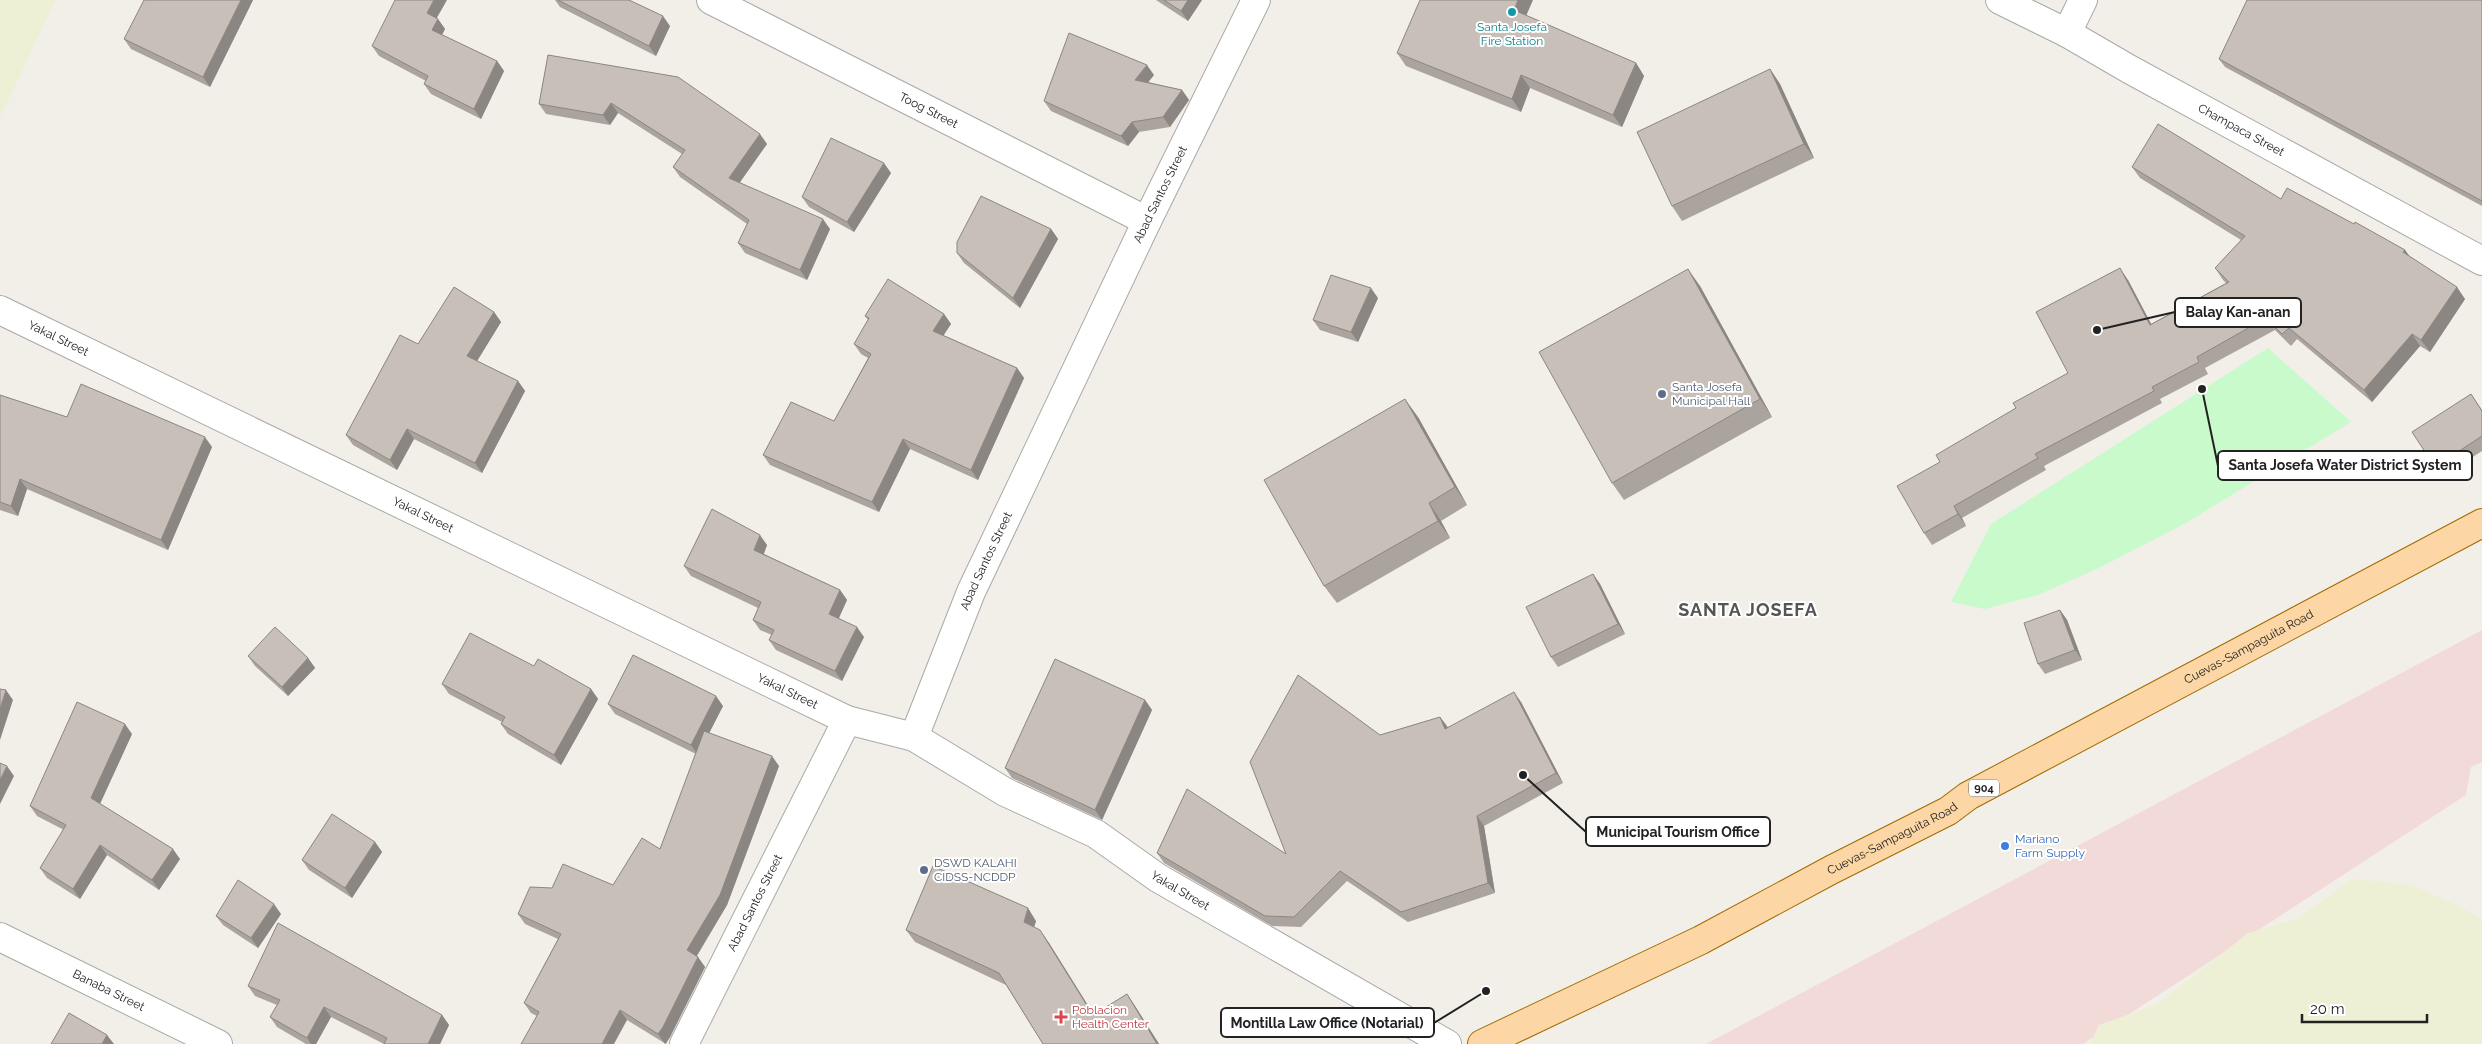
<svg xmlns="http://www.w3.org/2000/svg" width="2482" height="1044" font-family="Raleway,sans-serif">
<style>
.commercial{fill:#f2dad9}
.farmland{fill:#eef0d5}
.park{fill:#c8facc}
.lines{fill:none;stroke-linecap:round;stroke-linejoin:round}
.minor-casing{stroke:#a9a9a9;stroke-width:30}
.primary-casing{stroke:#a06b00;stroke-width:30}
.minor{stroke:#fff;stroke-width:28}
.primary{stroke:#fcd6a4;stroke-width:28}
.wall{fill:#aba49e}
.shaded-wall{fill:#8b8681}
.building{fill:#c7bfb8;stroke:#8b8681}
.culture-dot{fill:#0f9aa8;stroke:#fff;stroke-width:2}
.service-dot{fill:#5c6f8a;stroke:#fff;stroke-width:2}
.shop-dot{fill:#3f7fe0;stroke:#fff;stroke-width:2}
.health-dot{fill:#e0444e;stroke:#fff;stroke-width:2}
.labels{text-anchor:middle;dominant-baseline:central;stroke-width:4;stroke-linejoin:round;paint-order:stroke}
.shield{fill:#fff;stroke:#646464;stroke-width:1}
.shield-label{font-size:11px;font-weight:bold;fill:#222}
.culture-label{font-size:12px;fill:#0d838f;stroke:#fff}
.street-label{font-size:12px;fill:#222;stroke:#fff}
.service-label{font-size:12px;fill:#4e5e75;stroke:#fff;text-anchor:start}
.shop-label{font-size:12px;fill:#366cbe;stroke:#fff;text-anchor:start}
.health-label{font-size:12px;fill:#be3a42;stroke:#fff;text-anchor:start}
.district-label{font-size:18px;font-weight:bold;letter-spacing:1px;fill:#555;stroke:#fff}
.leader{fill:none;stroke:#222;stroke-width:2}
.callout-dot{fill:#222;stroke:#fff;stroke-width:2}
.callout{fill:#fff;stroke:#222;stroke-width:2}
.callout-label{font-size:14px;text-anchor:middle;font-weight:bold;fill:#222}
</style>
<rect width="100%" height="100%" fill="#f2efe9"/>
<path class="commercial" d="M2482 630V762L2471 767 2466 795 2083 1044H1706Z"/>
<g class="farmland">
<path d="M0 0H56L0 117Z"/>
<path d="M2352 879 2409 884 2461 907 2482 920V1044H2090L2099 1025 2158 1004 2248 933 2297 919Z"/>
</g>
<path class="park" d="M2268 348 2351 422 2186 523 2099 568 2038 595 1985 609 1951 602 1991 524Z"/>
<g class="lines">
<g class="minor-casing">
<g id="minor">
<path id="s1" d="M711 0 1147 221"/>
<path id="s2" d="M2000 0 2067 33 2129 69 2482 261"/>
<path d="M2067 33 2083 0"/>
<path id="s3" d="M0 310 847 720"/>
<path id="s4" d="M914 737 1005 792 1096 834 1158 878 1447 1044"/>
<path id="s5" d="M0 937 218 1044"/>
<path id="s6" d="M684 1044 847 720 914 737 971 592 1147 221 1256 0"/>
</g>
</g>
<g class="primary-casing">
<g id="primary">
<path id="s7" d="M1482 1044 1701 940 1831 870 1948 811 1968 796 2482 523"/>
</g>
</g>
<use href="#minor" class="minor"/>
<use href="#primary" class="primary"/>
</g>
<g class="wall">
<path d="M253 0 210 87 131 49 124 39Z"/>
<path d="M555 0H629L670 26 656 56 560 7Z"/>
<path d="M1156 0H1202L1188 21Z"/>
<path d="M2482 0V206L2225 67 2219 59Z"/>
<path d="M1526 16 1636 63 1644 76 1622 127 1530 88 1521 112 1406 66 1397 53Z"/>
<path d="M437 18 445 29 442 35 497 61 504 71 481 119 431 94 424 84 426 81 379 56 372 46Z"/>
<path d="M548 55 767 144 739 182 830 229 807 280 745 253 738 243 747 224 680 177 673 167 682 154 618 113 610 125 546 114 539 104Z"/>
<path d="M1770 69 1780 84 1814 158 1682 221 1672 206Z"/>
<path d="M1154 75 1148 82 1182 90 1189 100 1170 127 1139 132 1128 146 1051 111 1044 101Z"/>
<path d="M2132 167 2281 199 2354 224 2405 250 2410 257 2465 299 2430 352 2420 346 2372 402 2297 339 2291 346 2275 330 2205 368 2208 374 2160 399 2162 403 2044 466 2046 470 1962 518 1966 526 1932 545 1924 533 1940 462 2016 408 2068 373 2128 280 2151 324 2226 283 2223 280 2215 268 2241 240 2140 178Z"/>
<path d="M891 173 854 232 809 207 802 197Z"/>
<path d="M1051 229 1058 239 1020 308 964 263 957 253Z"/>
<path d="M1700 286 1772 417 1624 500 1612 483Z"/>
<path d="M1378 298 1358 342 1320 330 1313 320Z"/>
<path d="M494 312 501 322 477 361 518 381 525 391 482 473 414 439 397 470 353 445 346 435 418 344Z"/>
<path d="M944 314 951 324 943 335 1017 368 1024 378 978 480 910 449 879 512 770 465 763 455 834 421 868 358 861 354 854 344 868 320 865 316Z"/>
<path d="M2471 394 2482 410V451L2442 477 2435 467Z"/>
<path d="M0 395 67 417 212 447 168 550 27 489 18 516 0 510Z"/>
<path d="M1418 417 1467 505 1441 521 1450 538 1337 603 1324 586Z"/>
<path d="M767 545 764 554 840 590 847 600 839 618 864 637 842 681 776 650 769 640 772 635 760 630 753 620 758 608 691 576 684 566Z"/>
<path d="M1593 574 1600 584 1625 634 1558 667 1551 657Z"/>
<path d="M2060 610 2067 620 2082 660 2045 674 2038 664Z"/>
<path d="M248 656 308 658 315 668 288 696 255 666Z"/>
<path d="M534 666 591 689 598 699 561 765 508 734 501 724 502 722 449 694 442 684Z"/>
<path d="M1145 700 1152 710 1102 820 1012 778 1005 768Z"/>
<path d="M1521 702 1563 783 1484 826 1495 893 1408 922 1347 881 1301 927 1272 926 1164 863 1157 853 1286 854 1380 735 1440 717 1448 728Z"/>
<path d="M608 704 723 706 709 733 779 766 727 905 697 956 705 967 670 1037 666 1044 627 1020 537 1016 531 1013 524 1003 558 939 525 924 518 914 552 888 613 885 660 849 696 754 615 714Z"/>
<path d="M132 734 100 804 180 859 159 890 107 855 80 899 47 878 40 868 64 830 37 816 30 806Z"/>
<path d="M375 842 382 852 352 898 309 870 302 860Z"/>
<path d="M281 914 258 948 223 925 216 916Z"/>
<path d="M1036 921 1034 927 1049 943 1094 1015 1127 994 1135 1006 1159 1044H1043L1006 985 915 942 906 930Z"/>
<path d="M248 986 442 1015 449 1025 440 1044H384L331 1017 316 1044H306L277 1027 270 1017 277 1005 255 996Z"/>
</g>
<g class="shaded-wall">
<path d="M241 0H253L210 87 203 77Z"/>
<path d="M434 0H447L434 23 427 13Z"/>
<path d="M1188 0H1202L1188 21 1181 11Z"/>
<path d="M1518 0H1533L1523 23 1514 10Z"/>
<path d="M663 16 670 26 656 56 649 46Z"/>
<path d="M438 19 445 29 439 40 432 30Z"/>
<path d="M497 61 504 71 481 119 474 109Z"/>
<path d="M1636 63 1644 76 1622 127 1613 115Z"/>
<path d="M1147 65 1154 75 1142 90 1135 80Z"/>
<path d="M1770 69 1780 84 1814 158 1804 144Z"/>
<path d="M1521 75 1530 88 1521 112 1512 99Z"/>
<path d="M1182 90 1189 100 1170 127 1163 117Z"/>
<path d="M611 103 618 113 610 125 603 115Z"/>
<path d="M1132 122 1139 132 1128 146 1121 136Z"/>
<path d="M760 134 767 144 736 188 729 178Z"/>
<path d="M884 163 891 173 854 232 847 222Z"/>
<path d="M823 219 830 229 807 280 800 270Z"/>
<path d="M1051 229 1058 239 1020 308 1013 298Z"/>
<path d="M2405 250 2413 261 2403 252Z"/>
<path d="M2120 268 2128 280 2158 337 2150 325Z"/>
<path d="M1688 269 1700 286 1772 417 1760 399Z"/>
<path d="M2457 287 2465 299 2430 352 2421 340Z"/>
<path d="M1371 288 1378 298 1358 342 1351 332Z"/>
<path d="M494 312 501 322 474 366 467 356Z"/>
<path d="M944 314 951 324 940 341 933 331Z"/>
<path d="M2412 334 2420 346 2372 402 2364 390Z"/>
<path d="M1017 368 1024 378 978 480 971 470Z"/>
<path d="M518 381 525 391 482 473 475 463Z"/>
<path d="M1405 399 1418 417 1467 505 1455 487Z"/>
<path d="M407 429 414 439 397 470 390 460Z"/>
<path d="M205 437 212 447 168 550 161 540Z"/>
<path d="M903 439 910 449 879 512 872 502Z"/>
<path d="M20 479 27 489 18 516 11 506Z"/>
<path d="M1429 503 1441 521 1450 538 1438 521Z"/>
<path d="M1954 506 1962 518 1966 526 1958 514Z"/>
<path d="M760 535 767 545 761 560 754 550Z"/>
<path d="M1593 574 1600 584 1625 634 1618 624Z"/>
<path d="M840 590 847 600 836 624 829 614Z"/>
<path d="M2060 610 2067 620 2082 660 2075 650Z"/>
<path d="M857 627 864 637 842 681 835 671Z"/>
<path d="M308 658 315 668 288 696 282 687Z"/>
<path d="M591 689 598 699 561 765 554 755Z"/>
<path d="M6 690 13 700 0 740V709Z"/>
<path d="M1514 692 1521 702 1563 783 1556 773Z"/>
<path d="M716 696 723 706 698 755 691 745Z"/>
<path d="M1145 700 1152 710 1102 820 1095 810Z"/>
<path d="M1440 717 1447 726 1452 739 1445 729Z"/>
<path d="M125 724 132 734 98 808 91 798Z"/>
<path d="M772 756 779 766 727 905 694 960 687 950Z"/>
<path d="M7 766 14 776 0 804V780Z"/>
<path d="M1477 816 1484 826 1495 893 1488 883Z"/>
<path d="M375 842 382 852 352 898 345 888Z"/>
<path d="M100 845 107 855 80 899 73 889Z"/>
<path d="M173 849 180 859 159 890 152 880Z"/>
<path d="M274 904 281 914 258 948 251 938Z"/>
<path d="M1028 908 1036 921 1032 934 1024 922Z"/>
<path d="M1040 930 1049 943 1102 1028 1093 1015Z"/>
<path d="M698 957 705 967 670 1037 665 1044 658 1034Z"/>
<path d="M1127 994 1135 1006 1159 1044H1157Z"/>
<path d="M324 1007 331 1017 316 1044H311L307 1038Z"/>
<path d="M620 1010 627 1020 614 1044H602Z"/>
<path d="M442 1015 449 1025 440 1044H428Z"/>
<path d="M107 1035 114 1044H102Z"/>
</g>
<g class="building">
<path d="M144 0H241L203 77 124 39Z"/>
<path d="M395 0H434L427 13 438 19 432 30 497 61 474 109 424 84 428 76 372 46Z"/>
<path d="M558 0H629L663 16 649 46Z"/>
<path d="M1164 0H1188L1181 11Z"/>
<path d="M1420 0H1518L1514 10 1636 63 1613 115 1521 75 1512 99 1397 53Z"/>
<path d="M2247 0H2482V201L2219 59Z"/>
<path d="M1069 33 1147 65 1135 80 1182 90 1163 117 1132 122 1121 136 1044 101Z"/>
<path d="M548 55 678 77 760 134 729 178 823 219 800 270 738 243 749 220 673 167 685 150 611 103 603 115 539 104Z"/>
<path d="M1770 69 1804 144 1672 206 1637 132Z"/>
<path d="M2158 124 2281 199 2287 188 2354 224 2355 222 2405 250 2403 252 2457 287 2421 340 2412 334 2364 390 2289 328 2282 334 2266 318 2197 357 2199 362 2152 387 2154 391 2035 454 2038 458 1954 506 1958 514 1924 533 1897 486 1940 462 1936 455 2016 408 2013 403 2068 373 2036 312 2120 268 2150 325 2229 282 2215 268 2245 236 2132 167Z"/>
<path d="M831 138 884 163 847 222 802 197Z"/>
<path d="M981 196 1051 229 1013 298 957 253V242Z"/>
<path d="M1688 269 1760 399 1612 483 1539 352Z"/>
<path d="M1331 275 1371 288 1351 332 1313 320Z"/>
<path d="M888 279 944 314 933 331 1017 368 971 470 903 439 872 502 763 455 791 402 834 421 871 354 854 344 869 318 865 316Z"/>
<path d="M454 287 494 312 467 356 518 381 475 463 407 429 390 460 346 435 400 335 418 344Z"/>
<path d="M81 384 205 437 161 540 20 479 11 506 0 502V395L67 417Z"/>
<path d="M2471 394 2482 411V436L2435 467 2412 432Z"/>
<path d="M1405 399 1455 487 1429 503 1438 521 1324 586 1264 480Z"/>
<path d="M712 509 760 535 754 550 840 590 829 614 857 627 835 671 769 640 774 630 753 620 761 602 684 566Z"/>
<path d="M1593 574 1618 624 1551 657 1526 607Z"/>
<path d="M2060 610 2075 650 2038 664 2024 623Z"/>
<path d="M275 627 308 658 282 687 248 656Z"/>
<path d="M470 633 534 666 538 659 591 689 554 755 501 724 505 717 442 684Z"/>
<path d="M633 655 716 696 691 745 608 704Z"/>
<path d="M1055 659 1145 700 1095 810 1005 768Z"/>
<path d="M1298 675 1380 735 1440 717 1445 729 1514 692 1556 773 1477 816 1488 883 1401 912 1340 871 1294 917 1265 916 1157 853 1187 789 1286 854 1250 762Z"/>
<path d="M0 689 6 690 0 709Z"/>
<path d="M77 702 125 724 91 798 173 849 152 880 100 845 73 889 40 868 66 825 30 806Z"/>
<path d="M704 731 772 756 720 895 687 950 698 957 663 1027 658 1034 620 1010 602 1044H521L539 1012 524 1003 561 934 518 914 530 887 552 888 563 864 613 885 642 838 660 849Z"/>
<path d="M0 763 7 766 0 780Z"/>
<path d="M332 814 375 842 345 888 302 860Z"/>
<path d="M933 866 1028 908 1024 922 1040 930 1093 1015 1127 994 1157 1044H1043L999 973 906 930Z"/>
<path d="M238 880 274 904 251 938 216 916Z"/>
<path d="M278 923 442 1015 428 1044H384L387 1038 324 1007 307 1038 270 1017 280 1000 248 986Z"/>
<path d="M69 1013 107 1035 102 1044H51Z"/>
</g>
<circle class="culture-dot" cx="1512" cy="12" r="5"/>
<g class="service-dot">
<circle cx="1662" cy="394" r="5"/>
<circle cx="924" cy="870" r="5"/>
</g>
<circle class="shop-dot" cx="2005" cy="846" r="5"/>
<path class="health-dot" d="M1058.5 1009.5h5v5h5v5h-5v5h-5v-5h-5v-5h5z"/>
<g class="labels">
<rect class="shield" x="1969" y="779.5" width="30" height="17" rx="4"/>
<g class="shield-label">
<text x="1984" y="788">904</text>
</g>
<g class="culture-label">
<text x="1512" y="27">Santa Josefa<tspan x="1512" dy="14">Fire Station</tspan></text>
</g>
<g class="street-label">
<text stroke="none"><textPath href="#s1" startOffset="244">Toog Street</textPath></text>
<text stroke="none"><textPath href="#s2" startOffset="274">Champaca Street</textPath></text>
<text stroke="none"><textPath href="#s6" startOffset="1028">Abad Santos Street</textPath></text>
<text stroke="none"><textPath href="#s3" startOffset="65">Yakal Street</textPath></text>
<text stroke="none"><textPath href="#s3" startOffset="470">Yakal Street</textPath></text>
<text stroke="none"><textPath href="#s6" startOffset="622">Abad Santos Street</textPath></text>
<text stroke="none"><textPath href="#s7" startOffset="864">Cuevas-Sampaguita Road</textPath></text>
<text stroke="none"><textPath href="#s3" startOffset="875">Yakal Street</textPath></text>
<text stroke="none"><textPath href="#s7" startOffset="459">Cuevas-Sampaguita Road</textPath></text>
<text stroke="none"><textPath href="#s4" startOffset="308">Yakal Street</textPath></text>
<text stroke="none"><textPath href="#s6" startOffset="158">Abad Santos Street</textPath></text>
<text stroke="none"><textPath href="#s5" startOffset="121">Banaba Street</textPath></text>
</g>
<g class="service-label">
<text x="1672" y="387">Santa Josefa<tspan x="1672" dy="14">Municipal Hall</tspan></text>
<text x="934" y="863">DSWD KALAHI<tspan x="934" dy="14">CIDSS-NCDDP</tspan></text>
</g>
<g class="shop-label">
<text x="2015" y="839">Mariano<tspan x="2015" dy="14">Farm Supply</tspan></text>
</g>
<g class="health-label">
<text x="1072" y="1010">Poblacion<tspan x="1072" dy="14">Health Center</tspan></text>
</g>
<g class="district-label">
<text x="1748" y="609">SANTA JOSEFA</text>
</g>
</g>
<path class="leader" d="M2097 330L2175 312M2202 389L2218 466M1523 775L1586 832M1486 991L1434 1023"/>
<g class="callout-dot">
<circle cx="2097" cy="330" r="5"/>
<circle cx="2202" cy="389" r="5"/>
<circle cx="1523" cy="775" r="5"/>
<circle cx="1486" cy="991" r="5"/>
</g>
<g class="callout">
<rect x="2175" y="298" width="126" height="29" rx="5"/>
<rect x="2218" y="451" width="254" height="29" rx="5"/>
<rect x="1586" y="817" width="184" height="29" rx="5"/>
<rect x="1221" y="1008" width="213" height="29" rx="5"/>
</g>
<g class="callout-label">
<text x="2238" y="317">Balay Kan-anan</text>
<text x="2345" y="470">Santa Josefa Water District System</text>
<text x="1678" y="837">Municipal Tourism Office</text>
<text x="1327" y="1028">Montilla Law Office (Notarial)</text>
</g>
<path d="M2302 1014v8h125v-8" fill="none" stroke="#222222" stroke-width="2.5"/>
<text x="2310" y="1014" font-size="15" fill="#222222" stroke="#ffffff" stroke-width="4" paint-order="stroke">20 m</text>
</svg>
